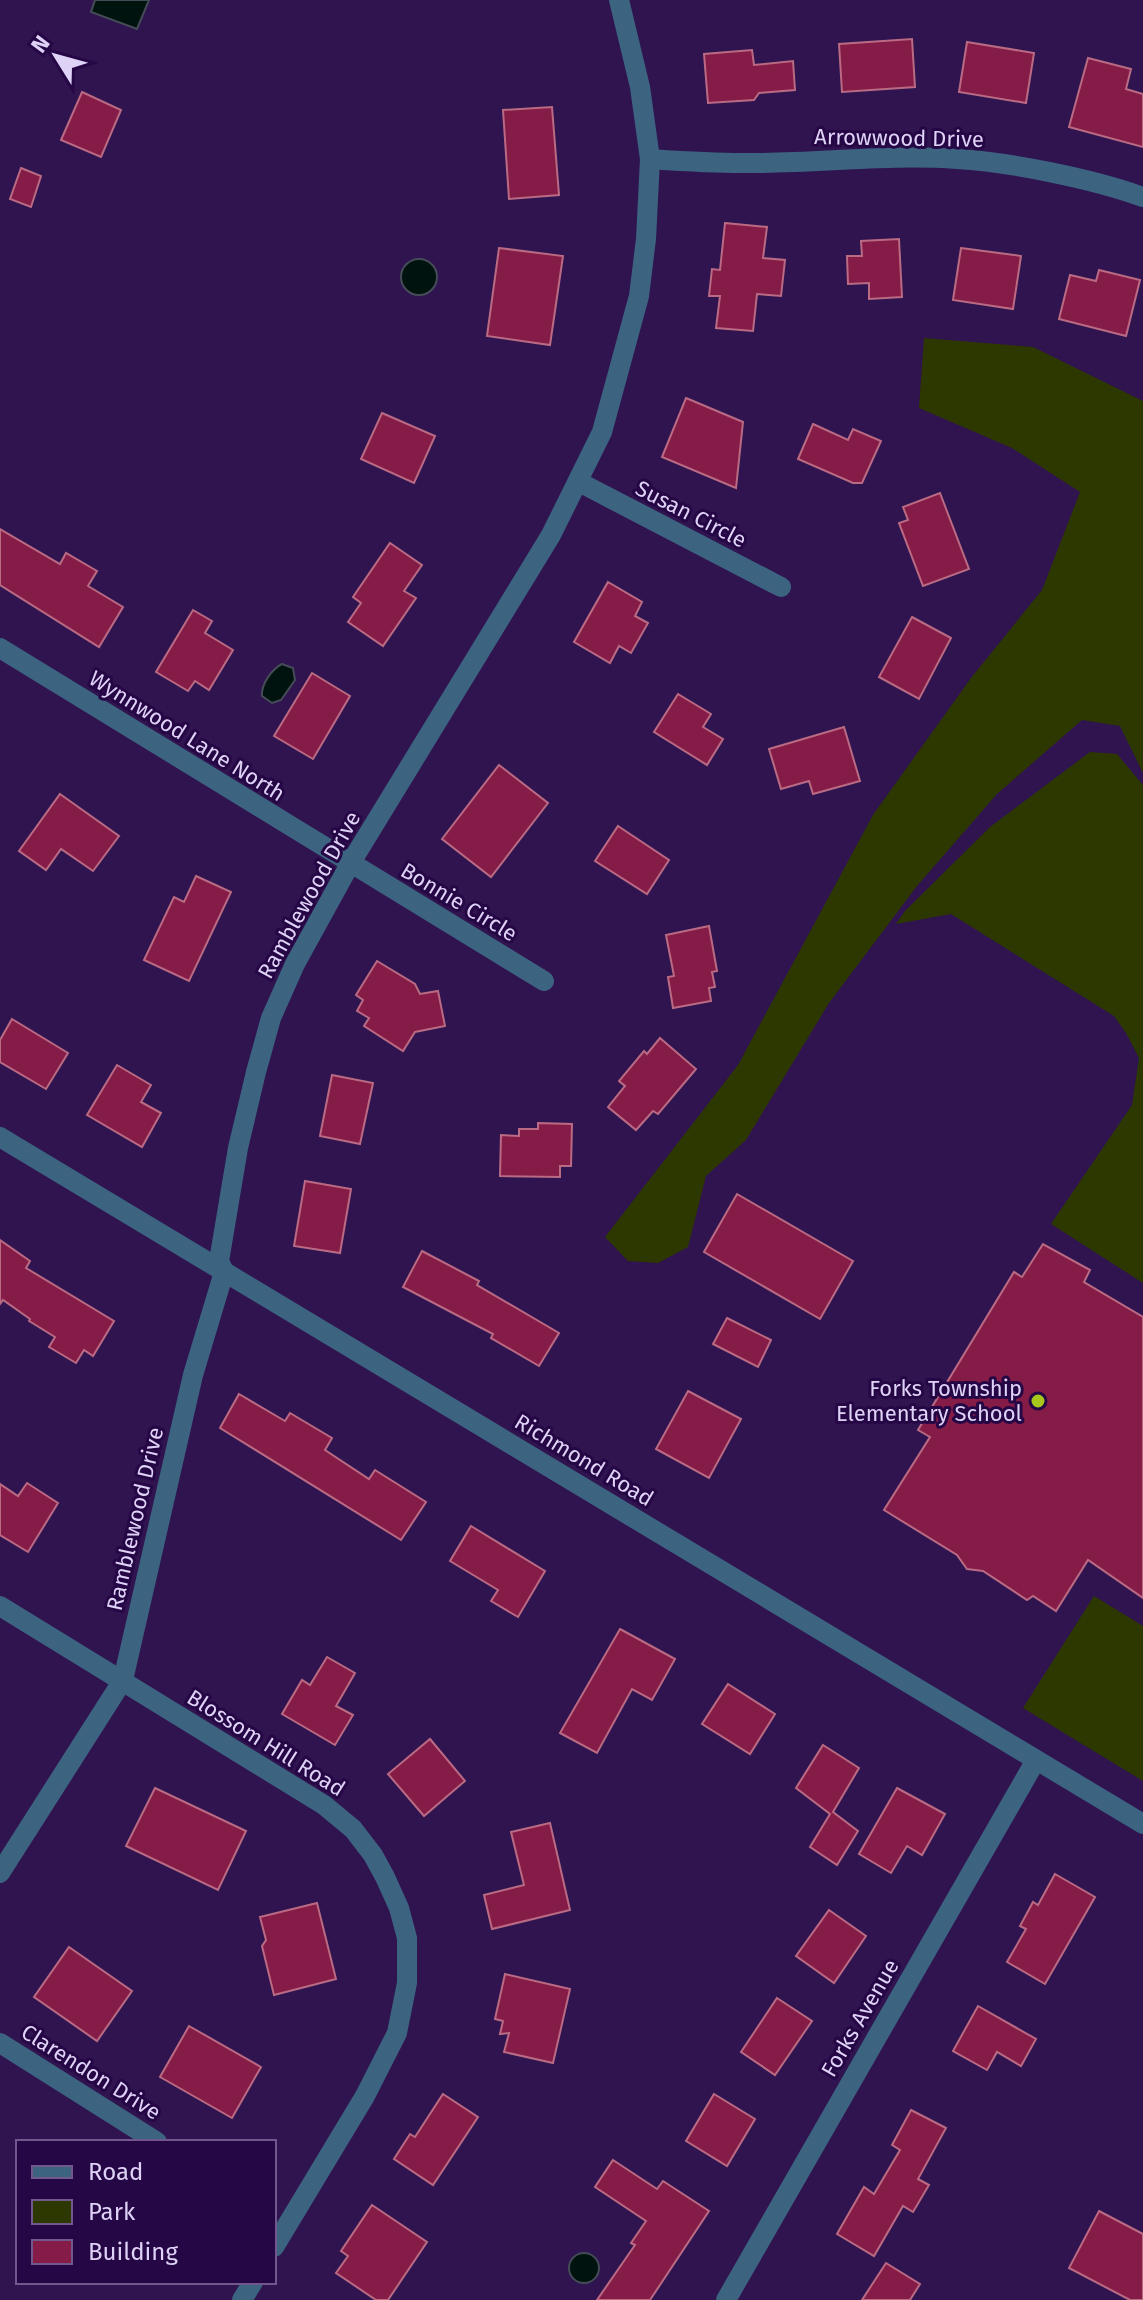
<svg xmlns="http://www.w3.org/2000/svg" width="1143" height="2300" font-family="'Fira Sans',sans-serif">
<style>
.green{fill:#2d3801}
.water{fill:#01130f;stroke:#444c55;stroke-width:2}
.building{fill:#851c48;stroke:#ba6a83;stroke-width:2}
.lines{fill:none;stroke-linecap:round;stroke-linejoin:round}
.minor{stroke:#3c6481;stroke-width:20}
.tertiary{stroke:#3c6481;stroke-width:20}
.poi-dot{fill:#a8c71d;stroke:#260745;stroke-width:3}
.labels{text-anchor:middle;dominant-baseline:central;stroke-width:6;stroke-linejoin:round;paint-order:stroke}
.street-label{font-size:22px;fill:#dfd2f7;stroke:#260745}
.poi-label{font-size:22px;fill:#dfd2f7;stroke:#260745;text-anchor:end}
</style>
<rect width="100%" height="100%" fill="#301450"/>
<g class="green">
<path d="M924 338 1033 347 1143 401V773L1120 726 1082 720 997 794 917 886 829 1003 746 1140 706 1176 688 1247 658 1263 628 1261 605 1237 738 1065 873 815 971 678 1042 590 1080 492 1012 448 919 408Z"/>
<path d="M1090 752 1117 754 1143 785V1283L1051 1224 1132 1105 1139 1058 1126 1033 1114 1016 951 914 896 924 905 911 990 827Z"/>
<path d="M1094 1596 1143 1626V1781L1023 1708Z"/>
</g>
<g class="water">
<path d="M95 0H149L137 29 91 12Z"/>
<circle cx="419" cy="277" r="18"/>
<path d="M282 664 293 668 295 680 281 700 272 703 262 696C261 684 272 669 282 664Z"/>
<circle cx="584" cy="2268" r="15"/>
</g>
<g class="building">
<path d="M912 39 915 87 842 92 839 44Z"/>
<path d="M967 42 1034 53 1026 103 959 92Z"/>
<path d="M752 50 754 65 793 61 795 90 759 93 754 100 708 103 704 54Z"/>
<path d="M1088 58 1131 69 1126 89 1143 94V147L1069 127Z"/>
<path d="M82 92 121 110 101 157 61 140Z"/>
<path d="M552 107 559 195 509 199 503 110Z"/>
<path d="M21 168 41 176 31 207 10 199Z"/>
<path d="M725 223 767 227 763 258 785 260 781 296 757 294 753 331 716 328 720 296H709L712 269 720 270Z"/>
<path d="M899 239 902 297 869 299V283L848 284 847 256H862L861 241Z"/>
<path d="M499 248 563 256 550 345 487 336Z"/>
<path d="M961 248 1021 256 1013 309 953 300Z"/>
<path d="M1099 270 1140 280 1126 336 1059 319 1070 275 1096 281Z"/>
<path d="M686 398 743 422 736 488 662 457Z"/>
<path d="M382 413 435 436 414 483 361 459Z"/>
<path d="M813 424 848 440 853 429 881 441 862 483H853L798 459Z"/>
<path d="M940 493 969 569 923 586 899 523 908 520 903 507Z"/>
<path d="M0 529 60 564 66 553 97 571 88 586 123 607 99 647 0 585Z"/>
<path d="M390 543 422 565 404 591 416 598 383 646 348 622 361 603 353 597Z"/>
<path d="M608 582 642 602 635 616 648 623 631 653 619 646 610 663 574 642Z"/>
<path d="M193 610 212 621 205 633 233 650 209 690 195 681 188 691 156 672Z"/>
<path d="M912 617 951 638 919 699 879 677Z"/>
<path d="M312 673 350 696 313 759 274 736Z"/>
<path d="M678 694 711 714 703 727 723 739 707 765 654 732Z"/>
<path d="M844 727 860 781 813 794 809 781 781 789 769 749Z"/>
<path d="M499 765 548 803 491 877 442 839Z"/>
<path d="M60 794 119 836 93 871 61 849 46 870 19 851Z"/>
<path d="M618 826 669 860 647 894 595 861Z"/>
<path d="M196 876 231 892 189 981 144 960 174 897 184 902Z"/>
<path d="M709 926 717 971 712 972 715 987 709 988 711 1001 673 1008 668 977 674 976 666 935Z"/>
<path d="M377 961 415 984 420 994 438 991 445 1026 415 1032 403 1051 364 1026 369 1018 357 1011 363 1000 356 995Z"/>
<path d="M12 1019 68 1053 46 1089 0 1062V1040Z"/>
<path d="M660 1038 696 1069 658 1114 653 1111 636 1130 608 1107 625 1086 619 1081 644 1051 647 1054Z"/>
<path d="M117 1065 151 1085 141 1102 161 1113 142 1147 87 1115Z"/>
<path d="M332 1075 373 1083 360 1144 320 1136Z"/>
<path d="M538 1123 572 1124 571 1166H560V1177L500 1176 501 1135 519 1136V1129H538Z"/>
<path d="M305 1181 351 1189 340 1253 294 1246Z"/>
<path d="M737 1194 853 1261 820 1319 704 1252Z"/>
<path d="M0 1240 30 1261 26 1268 114 1321 93 1356 84 1350 76 1363 49 1347 55 1337 29 1321 30 1319 3 1300 0 1304Z"/>
<path d="M1043 1244 1090 1270 1084 1282 1143 1317V1598L1088 1560 1056 1611 1033 1596 1027 1600 983 1571 967 1569 957 1555 884 1510 930 1437 918 1430 1014 1272 1022 1277Z"/>
<path d="M422 1251 479 1281 477 1285 559 1333 539 1366 491 1338 493 1334 403 1287Z"/>
<path d="M727 1318 771 1340 758 1367 713 1344Z"/>
<path d="M688 1391 741 1419 709 1478 656 1449Z"/>
<path d="M239 1394 285 1421 290 1413 332 1438 325 1450 369 1479 375 1470 426 1502 401 1540 220 1428Z"/>
<path d="M27 1483 58 1503 28 1552 0 1535V1484L18 1496Z"/>
<path d="M471 1526 545 1571 518 1617 491 1601 498 1590 450 1561Z"/>
<path d="M620 1629 675 1659 652 1700 632 1689 597 1753 560 1733Z"/>
<path d="M327 1657 355 1673 336 1706 353 1715 335 1745 282 1714 302 1680 310 1685Z"/>
<path d="M728 1684 775 1714 750 1754 702 1724Z"/>
<path d="M430 1739 465 1781 424 1816 388 1774Z"/>
<path d="M823 1745 859 1768 833 1812 858 1831 837 1865 810 1847 830 1814 796 1788Z"/>
<path d="M155 1788 246 1831 218 1890 126 1846Z"/>
<path d="M897 1788 945 1814 922 1855 907 1846 891 1873 859 1854Z"/>
<path d="M550 1823 570 1910 492 1929 484 1895 524 1885 511 1832Z"/>
<path d="M1055 1874 1095 1897 1045 1984 1007 1962 1026 1929 1020 1926 1033 1902 1038 1905Z"/>
<path d="M317 1903 336 1979 274 1995 262 1946 266 1940 260 1917Z"/>
<path d="M829 1910 866 1936 834 1983 796 1956Z"/>
<path d="M69 1947 132 1991 97 2041 34 1997Z"/>
<path d="M505 1974 570 1989 553 2063 504 2052 509 2033 500 2034 503 2021 495 2019Z"/>
<path d="M777 1998 812 2021 775 2075 741 2052Z"/>
<path d="M978 2006 1036 2039 1021 2066 997 2052 987 2070 953 2051Z"/>
<path d="M189 2026 261 2067 232 2118 160 2077Z"/>
<path d="M443 2094 478 2117 433 2185 394 2159 410 2134 415 2137Z"/>
<path d="M714 2094 755 2119 727 2166 686 2141Z"/>
<path d="M911 2110 946 2128 918 2179 929 2185 913 2212 903 2206 874 2256 837 2234 864 2187 874 2194 900 2150 892 2145Z"/>
<path d="M613 2160 657 2189 663 2181 709 2211 650 2300H597L635 2245 631 2243 646 2221 595 2187Z"/>
<path d="M372 2205 427 2242 388 2300H376L336 2273 348 2256 341 2251Z"/>
<path d="M1099 2211 1143 2234V2300H1130L1069 2268Z"/>
<path d="M886 2263 920 2284 910 2300H862Z"/>
</g>
<g class="lines">
<g class="minor">
<path d="M650 159C681 161 711 163 742 163 814 164 885 154 957 159 1010 162 1093 179 1143 197"/>
<path d="M579 482 781 587"/>
<path d="M0 648 544 981"/>
<path d="M0 1606 324 1805 353 1829 373 1855 385 1877 399 1908 407 1938V1983L397 2033 365 2096 274 2247"/>
<path d="M0 1873 123 1680 193 1375 224 1272 219 1261 238 1148 256 1072 271 1018 295 964 350 864 551 535 602 432 639 296 646 239 650 159 640 87 619 0"/>
<path d="M0 2043 157 2142"/>
<path d="M242 2300 253 2282"/>
<path d="M726 2300 1036 1760"/>
</g>
<path class="tertiary" d="M0 1137 1143 1824"/>
</g>
<circle class="poi-dot" cx="1038" cy="1401" r="8"/>
<g class="labels">
<g class="street-label">
<text transform="translate(899 138) rotate(1)">Arrowwood Drive</text>
<text transform="translate(691 514) rotate(27)">Susan Circle</text>
<text transform="translate(187 736) rotate(32)">Wynnwood Lane North</text>
<text transform="translate(309 895) rotate(-61)">Ramblewood Drive</text>
<text transform="translate(459 902) rotate(31)">Bonnie Circle</text>
<text transform="translate(584 1460) rotate(31)">Richmond Road</text>
<text transform="translate(135 1519) rotate(-77)">Ramblewood Drive</text>
<text transform="translate(266 1743) rotate(32)">Blossom Hill Road</text>
<text transform="translate(860 2018) rotate(-60)">Forks Avenue</text>
<text transform="translate(91 2072) rotate(32)">Clarendon Drive</text>
</g>
<g class="poi-label">
<text x="1022" y="1388">Forks Township<tspan x="1022" dy="25">Elementary School</tspan></text>
</g>
</g>
<rect x="16" y="2140" width="260" height="144" fill="#260745" stroke="#70588c" stroke-width="2"/>
<rect x="32" y="2166" width="40" height="12" fill="#3c6481" stroke="#70588c" stroke-width="2"/>
<text x="88" y="2180" font-size="24" fill="#dfd2f7">Road</text>
<rect x="32" y="2200" width="40" height="24" fill="#2d3801" stroke="#70588c" stroke-width="2"/>
<text x="88" y="2220" font-size="24" fill="#dfd2f7">Park</text>
<rect x="32" y="2240" width="40" height="24" fill="#851c48" stroke="#70588c" stroke-width="2"/>
<text x="88" y="2260" font-size="24" fill="#dfd2f7">Building</text>
<g transform="translate(56 56) rotate(307)" stroke="#260745" stroke-width="6" paint-order="stroke">
<path d="M0-6L14 30L0 20L-14 30Z" fill="#dfd2f7"/>
<text y="-12" font-size="22" font-weight="bold" text-anchor="middle" fill="#dfd2f7">N</text>
</g>
</svg>
